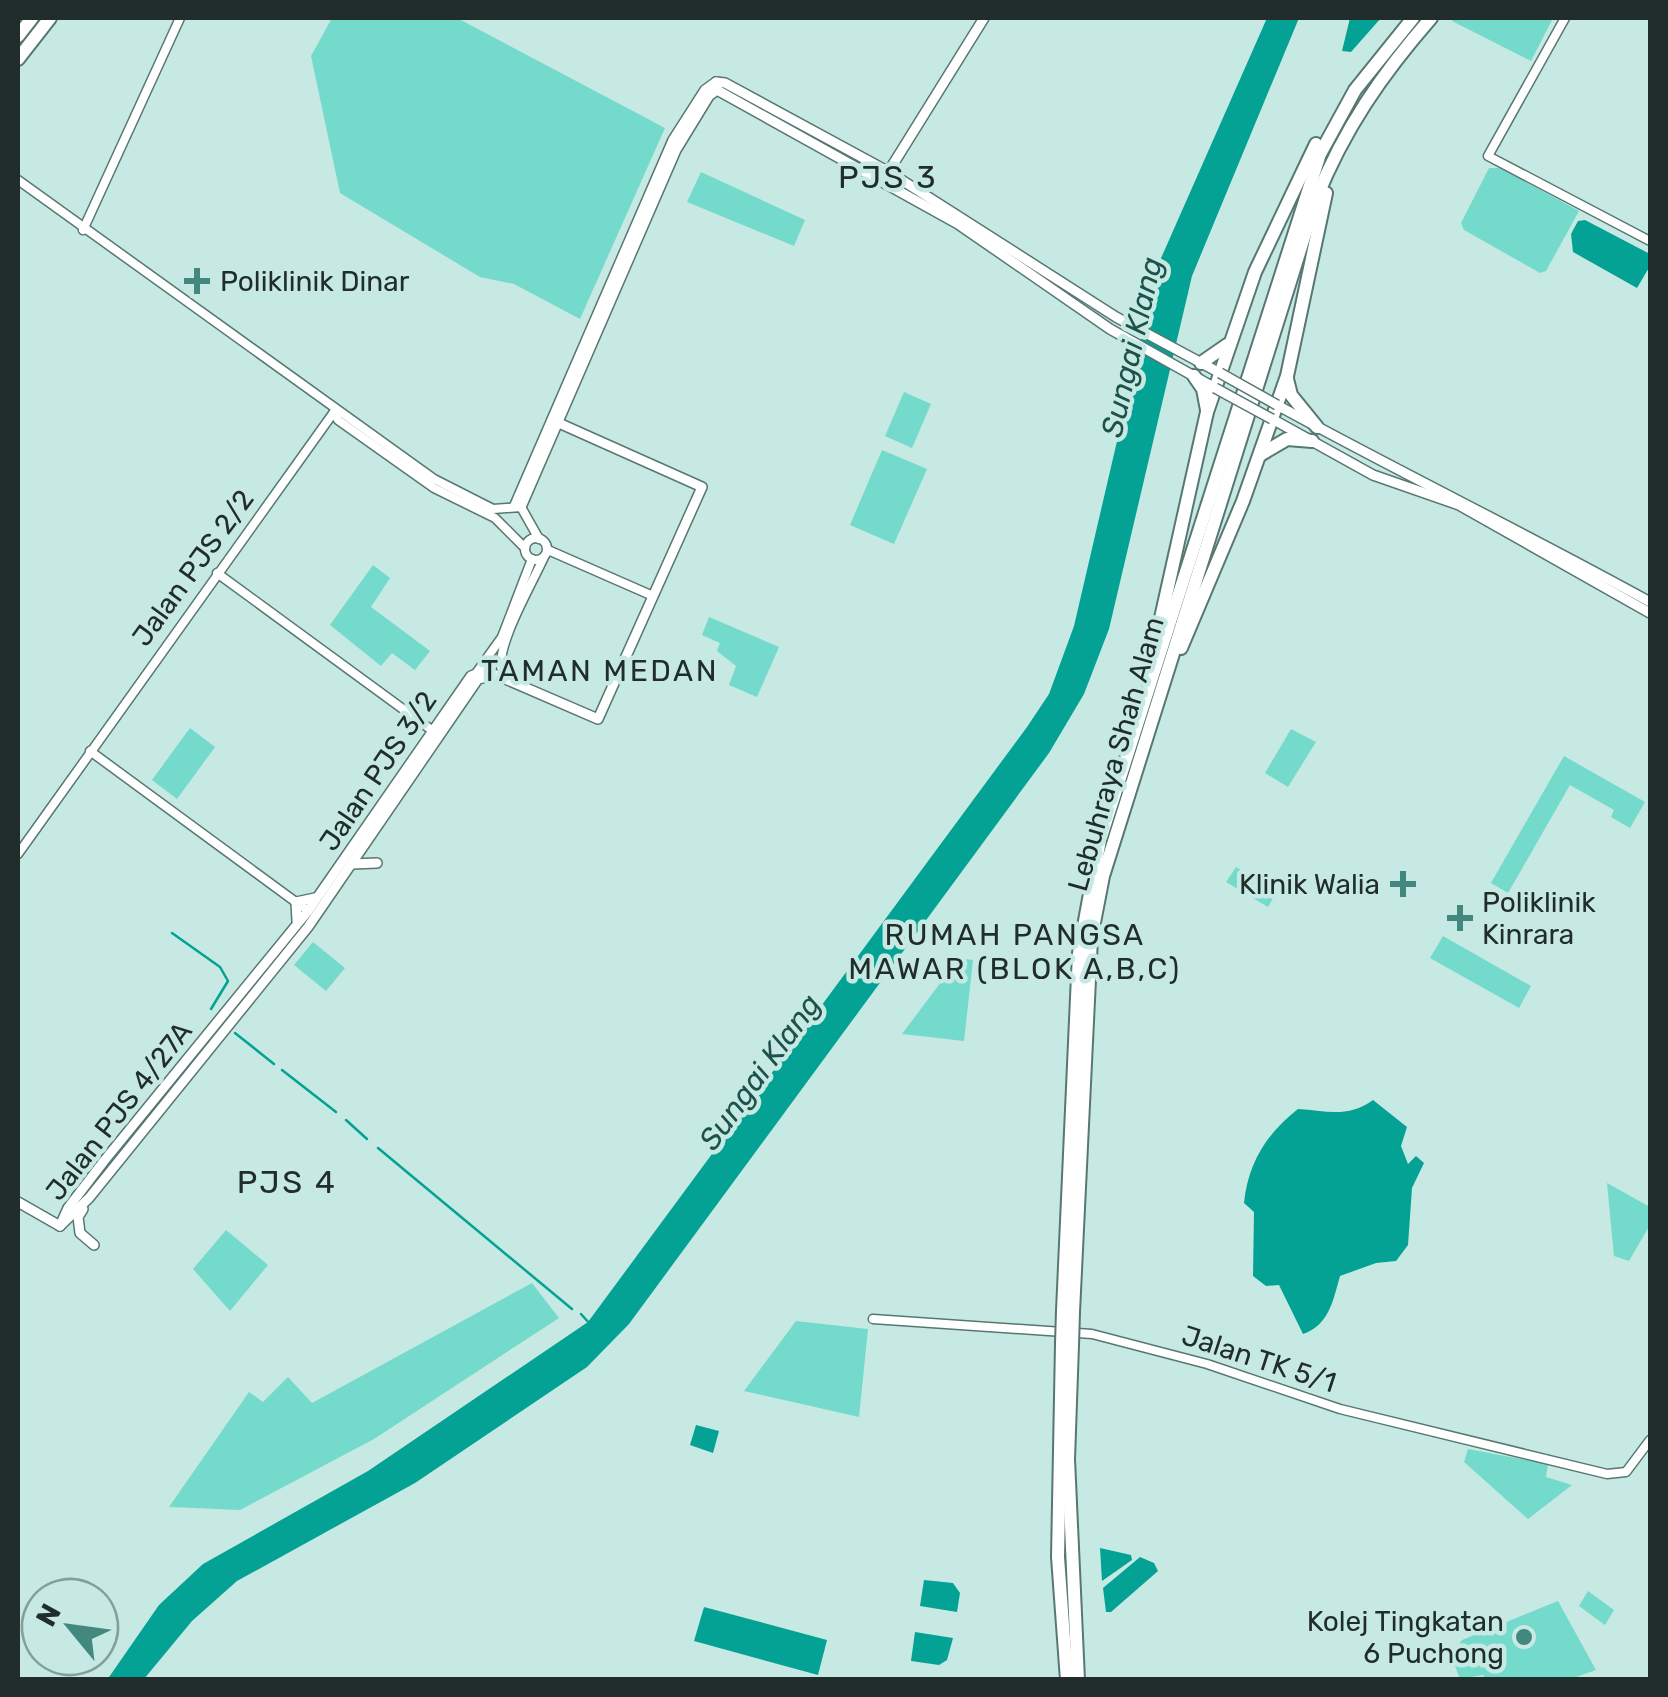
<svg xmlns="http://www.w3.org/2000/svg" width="1668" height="1697" font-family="Rubik,sans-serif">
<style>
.green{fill:#73dacc}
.water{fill:#03a294}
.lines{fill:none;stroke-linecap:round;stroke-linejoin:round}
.stream{stroke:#03a294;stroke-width:2.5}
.tertiary-casing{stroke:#577772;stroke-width:11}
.secondary-casing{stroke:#577772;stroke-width:12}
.motorway-casing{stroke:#577772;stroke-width:16}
.tertiary{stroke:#fff;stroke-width:8}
.secondary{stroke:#fff;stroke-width:9}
.motorway{stroke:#fff;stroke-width:12}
.rail{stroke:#6b817e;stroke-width:2.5;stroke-dasharray:12 12;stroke-linecap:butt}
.secondary-bridge-casing{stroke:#577772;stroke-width:12;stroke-linecap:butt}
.motorway-bridge-casing{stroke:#577772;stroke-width:16;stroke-linecap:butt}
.secondary-bridge{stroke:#fff;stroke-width:9}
.motorway-bridge{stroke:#fff;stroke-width:12}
.poi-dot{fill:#42887e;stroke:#c7e9e3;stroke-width:4}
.labels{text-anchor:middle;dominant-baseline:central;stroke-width:9;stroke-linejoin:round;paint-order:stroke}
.poi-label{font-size:28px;fill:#202d2b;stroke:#c7e9e3;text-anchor:start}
.street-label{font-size:28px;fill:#202d2b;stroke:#c7e9e3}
.water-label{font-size:30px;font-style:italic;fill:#1d524b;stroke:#c7e9e3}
.neighbourhood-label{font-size:30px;letter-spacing:2.5px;fill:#202d2b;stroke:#c7e9e3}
.quarter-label{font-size:32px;letter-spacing:2.5px;fill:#202d2b;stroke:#c7e9e3}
</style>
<rect width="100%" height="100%" fill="#c7e9e3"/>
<g class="green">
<path d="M332 18H457L665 128 580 319 514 284 480 277 340 193 311 56Z"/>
<path d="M1455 18H1549L1552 20 1531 61 1452 21Z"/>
<path d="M1489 168H1500L1579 211 1546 271 1540 273 1464 230 1461 223Z"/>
<path d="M701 172 805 220 794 246 687 202Z"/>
<path d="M904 392 931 404 912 448 885 436Z"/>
<path d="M882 450 927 469 894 544 850 525Z"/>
<path d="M373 565 390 578 371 607 430 651 415 670 392 653 381 666 330 625Z"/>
<path d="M709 617 779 647 757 697 729 685 736 666 717 651 720 643 702 635Z"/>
<path d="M190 728 215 747 177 799 152 780Z"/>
<path d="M1291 729 1316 742 1288 787 1265 773Z"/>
<path d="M1564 756 1645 802 1630 828 1611 817 1614 810 1570 785 1508 893 1491 883Z"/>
<path d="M1236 867 1277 891 1268 907 1226 882Z"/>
<path d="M1443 936 1531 986 1519 1008 1430 958Z"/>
<path d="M313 942 345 968 326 991 294 965Z"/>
<path d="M959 958 973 960 964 1041 902 1034Z"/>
<path d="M1607 1183 1650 1207V1225L1629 1261 1614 1256Z"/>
<path d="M226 1230 268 1265 230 1311 193 1269Z"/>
<path d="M532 1283 559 1318 374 1439 240 1510 169 1507 249 1392 263 1402 288 1377 312 1403Z"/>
<path d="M796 1321 868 1329 859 1417 744 1391Z"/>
<path d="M1468 1449 1548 1464 1546 1477 1572 1485 1528 1519 1464 1462Z"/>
<path d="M1588 1591 1614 1610 1605 1625 1579 1606Z"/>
<path d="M1558 1601 1596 1670 1570 1679H1485L1483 1675 1460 1679 1451 1655 1462 1640Z"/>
</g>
<g class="water">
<path d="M1267 18H1299L1192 276 1109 629 1084 694 1049 753 629 1324 587 1367 415 1483 237 1581 192 1621 144 1679 107 1680 159 1605 203 1564 368 1471 588 1322 1027 727 1049 694 1074 626 1158 265Z"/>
<path d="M1350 18H1381L1351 52 1342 51Z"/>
<path d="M1585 220 1650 254V266L1637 288 1573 252 1571 234 1578 221Z"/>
<path d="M1373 1100 1407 1127 1401 1146 1408 1164 1416 1156 1424 1163 1412 1188 1408 1245 1396 1261 1376 1263 1340 1276C1333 1301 1329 1325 1303 1334L1279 1285 1266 1286 1253 1276 1254 1212 1244 1203C1248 1163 1267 1133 1298 1109 1326 1111 1349 1118 1373 1100Z"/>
<path d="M696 1425 719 1431 713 1453 690 1445Z"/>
<path d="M1100 1548 1131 1555 1132 1560 1102 1581Z"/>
<path d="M1140 1557 1154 1563 1158 1571 1111 1612H1106L1103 1588Z"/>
<path d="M924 1580 953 1583 960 1593 957 1612 920 1606Z"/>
<path d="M704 1607 827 1640 818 1675 694 1641Z"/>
<path d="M915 1632 953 1638 947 1660 939 1665 911 1661Z"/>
</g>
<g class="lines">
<g class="stream">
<path d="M172 933 220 967 228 981 211 1009"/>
<path d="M235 1033 274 1064"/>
<path d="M282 1070 336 1112"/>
<path d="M346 1120 367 1139"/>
<path d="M378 1148 572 1309"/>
<path d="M581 1314 590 1324"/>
</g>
<g class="tertiary-casing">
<g id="tertiary">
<path d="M1565 18 1488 156 1650 241"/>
<path d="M18 180 434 479 493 509 521 507 539 539"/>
<path d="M83 230 180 18"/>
<path d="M334 412 338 420 434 488 495 518 524 547"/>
<circle cx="536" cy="549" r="11"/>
<path d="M548 550 653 596"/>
<path d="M217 573 433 731"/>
<path d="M502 671C494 648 533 582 544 557"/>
<path d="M477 672 502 637 532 559"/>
<path d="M90 751 308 911"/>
<path d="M18 854 334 412"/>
<path d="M873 1319 1092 1334 1207 1364 1340 1409 1607 1474 1626 1472 1650 1440"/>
</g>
</g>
<g class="secondary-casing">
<g id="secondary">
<path d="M716 82 725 83 889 172 1116 317 1220 373"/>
<path d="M887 174 984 18"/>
<path d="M1277 405C1401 473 1527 534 1650 602"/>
<path d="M1272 419 1373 475 1459 505 1650 613"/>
<path d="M515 505 673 140 705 90 716 82"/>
<path d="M521 507 676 150 709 96 717 90 958 224 1110 329 1215 388"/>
<path d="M352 864 377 863"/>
<path d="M297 921 296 902 315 898"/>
<path d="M18 1202 60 1226"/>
<path d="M83 1209 78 1217 80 1233 94 1245"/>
<path d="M60 1226 89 1198 308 927 478 679 496 675 598 719 702 487 552 420"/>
<path d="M60 1226 68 1208 104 1161 308 911 471 676 489 669"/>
</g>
</g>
<g class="motorway-casing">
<g id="motorway">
<path d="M18 36 32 18"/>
<path d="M18 59 50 18"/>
<path d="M1201 363 1227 345"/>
<path d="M1194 376 1203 389 1207 410"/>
<path d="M1287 379 1291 395 1317 427"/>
<path d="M1260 455 1287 439 1312 441"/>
<path d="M1159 627 1207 412 1255 272 1316 144"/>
<path d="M1181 648 1243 501 1287 376 1326 193"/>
<path d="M1063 1311 1079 953 1100 840 1320 154 1355 90 1413 18"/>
<path d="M1073 1312 1091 938 1103 876 1316 199C1344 129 1382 74 1431 18"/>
<path d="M1062 1344 1058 1557 1067 1680"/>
<path d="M1072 1345 1068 1459 1078 1680"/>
</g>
</g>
<use href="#tertiary" class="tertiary"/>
<use href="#secondary" class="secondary"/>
<use href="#motorway" class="motorway"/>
<path class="rail" d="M18 20 19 18"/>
<g class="secondary-bridge-casing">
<g id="secondary-bridge">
<path d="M1220 373 1277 405"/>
<path d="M1215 388 1272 419"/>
</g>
</g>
<g class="motorway-bridge-casing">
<g id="motorway-bridge">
<path d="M1062 1344 1063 1311"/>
<path d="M1072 1345 1073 1312"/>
</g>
</g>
<use href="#secondary-bridge" class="secondary-bridge"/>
<use href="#motorway-bridge" class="motorway-bridge"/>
</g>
<g class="poi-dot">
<path d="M192 266h10v10h10v10h-10v10h-10v-10h-10v-10h10z"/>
<path d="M1398 869h10v10h10v10h-10v10h-10v-10h-10v-10h10z"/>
<path d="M1455 903h10v10h10v10h-10v10h-10v-10h-10v-10h10z"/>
<circle cx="1524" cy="1637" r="10"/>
</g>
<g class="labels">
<g class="poi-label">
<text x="220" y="281">Poliklinik Dinar</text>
<text x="1380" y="884" text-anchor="end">Klinik Walia</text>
<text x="1482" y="902">Poliklinik<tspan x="1482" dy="32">Kinrara</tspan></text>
<text x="1504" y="1621" text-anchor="end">Kolej Tingkatan<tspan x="1504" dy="32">6 Puchong</tspan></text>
</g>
<g class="street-label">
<text transform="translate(193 568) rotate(-54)">Jalan PJS 2/2</text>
<text transform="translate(1116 754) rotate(-74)">Lebuhraya Shah Alam</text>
<text transform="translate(378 771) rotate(-56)">Jalan PJS 3/2</text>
<text transform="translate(119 1111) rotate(-52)">Jalan PJS 4/27A</text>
<text transform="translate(1259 1359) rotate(18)">Jalan TK 5/1</text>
</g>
<g class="water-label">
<text transform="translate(1132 347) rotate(-77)">Sungai Klang</text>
<text transform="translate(760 1072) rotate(-54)">Sungai Klang</text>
</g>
<g class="neighbourhood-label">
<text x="600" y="671">TAMAN MEDAN</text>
<text x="1015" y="935">RUMAH PANGSA<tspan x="1015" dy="34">MAWAR (BLOK A,B,C)</tspan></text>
</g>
<g class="quarter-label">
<text x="888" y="177">PJS 3</text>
<text x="287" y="1182">PJS 4</text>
</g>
</g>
<rect width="1668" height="1697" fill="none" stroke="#202d2b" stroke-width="40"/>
<g transform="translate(70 1627) rotate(299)"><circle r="48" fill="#c7e9e3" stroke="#849e99" stroke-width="2.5"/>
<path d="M0-8L18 38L0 25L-18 38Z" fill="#42887e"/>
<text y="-15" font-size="28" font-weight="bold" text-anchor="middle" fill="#202d2b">N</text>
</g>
</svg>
